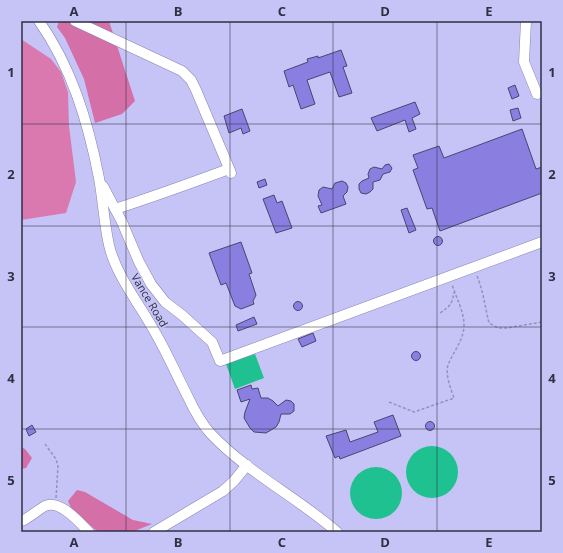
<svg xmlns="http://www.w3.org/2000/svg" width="563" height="553" font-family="'Open Sans',sans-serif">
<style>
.green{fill:#d979af}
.forest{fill:#d46fa8}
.water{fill:#1fc191}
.building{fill:#8a7fe1;stroke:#49456f}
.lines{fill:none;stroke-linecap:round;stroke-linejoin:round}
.minor-casing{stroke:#8583b1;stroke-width:11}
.path{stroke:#9392ba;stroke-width:1.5;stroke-dasharray:3 2;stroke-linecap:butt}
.minor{stroke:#fff;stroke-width:10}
.grid{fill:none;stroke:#302f43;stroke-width:1;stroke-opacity:0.55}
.labels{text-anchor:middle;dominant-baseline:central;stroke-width:3.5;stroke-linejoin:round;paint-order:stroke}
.street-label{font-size:11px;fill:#302f43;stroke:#c6c4f6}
.neatline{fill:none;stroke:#302f43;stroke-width:1.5}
.grid-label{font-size:13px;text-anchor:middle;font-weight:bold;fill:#302f43}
</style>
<rect width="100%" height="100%" fill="#c6c4f6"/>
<path class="green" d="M21 39 51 59 61 72 68 92 69 126 76 182 66 213 21 220Z"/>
<g class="forest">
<path d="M59 21H109L135 101 122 114 95 123 84 79 65 38 57 27Z"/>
<path d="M21 447 25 449 32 458 26 468 21 469Z"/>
<path d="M77 490 85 492 133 520 152 524 132 532H98L72 510 68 501Z"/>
</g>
<g class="water">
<path d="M255 354 264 378 235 389 226 364Z"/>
<circle cx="432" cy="472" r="26"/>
<circle cx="376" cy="493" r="26"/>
</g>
<g class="building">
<path d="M341 50 347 66 343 67 352 93 339 97 330 72 307 80 315 104 301 109 293 85 289 87 284 71 308 62 307 59 318 56V58Z"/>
<path d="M515 85 519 96 512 99 508 88Z"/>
<path d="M415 102 420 114 412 118 416 129 409 132 405 120 377 131 371 118Z"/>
<path d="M518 108 521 118 513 121 510 110Z"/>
<path d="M242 109 250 131 243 134 241 128 229 133 224 116Z"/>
<path d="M522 129 536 169 542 167V193L440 231 432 208 427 209 413 170 418 168 413 155 439 146 444 158Z"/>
<path d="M389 164 392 168 390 172 383 174 380 180 373 182V189L370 192 366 194 361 193 359 189V184L362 181 369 178 368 174 370 169 374 167 382 169 385 165Z"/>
<path d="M265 179 267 185 259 188 257 182Z"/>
<path d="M342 181 346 183 348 187 347 192 343 196 346 204 321 213 318 206 322 205 318 196 319 190 323 187 332 189 335 183Z"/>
<path d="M274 195 277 203 282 201 292 228 276 233 263 199Z"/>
<path d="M407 208 416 230 409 233 401 210Z"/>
<circle cx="438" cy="241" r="4.5"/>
<path d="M241 242 252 273 249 274 256 295 253 301 254 304 241 309 235 306 226 283 221 285 209 253Z"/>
<circle cx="298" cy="306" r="4.5"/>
<path d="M254 317 257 324 238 331 236 325Z"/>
<path d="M313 333 316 341 302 347 298 339Z"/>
<circle cx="416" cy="356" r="4.5"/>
<path d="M251 385 252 389 258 388 261 398H268L273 401 278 406 286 400 291 401 294 404V411L290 414H281L279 422 276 427 266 433 254 432 250 428 244 418 245 412 250 399 241 402 237 390Z"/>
<path d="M393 415 401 436 340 459 339 456 335 458 326 436 346 430 350 442 378 432 374 422Z"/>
<circle cx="430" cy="426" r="4.5"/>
<path d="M32 425 36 432 29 436 26 429Z"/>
</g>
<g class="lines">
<g class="minor-casing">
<g id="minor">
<path d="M39 21C72 68 88 122 99 178 103 200 104 223 109 245 116 276 141 306 156 334 168 355 177 376 188 397 194 410 201 423 211 434 248 473 297 497 337 532"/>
<path d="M75 21 182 71 191 80 196 90 231 173"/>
<path d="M526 21 524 62 537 94"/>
<path d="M103 186 122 222 139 262 151 284 165 302 182 315 212 342 220 361 542 242"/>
<path d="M115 209C153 197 191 183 229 169"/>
<path d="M21 521 24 520C31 516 38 510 45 506 60 499 80 523 89 532"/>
<path d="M154 532 223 491 234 481 247 465"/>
</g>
</g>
<g class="path">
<path d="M477 276C483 290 485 307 489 323L498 328H507L542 322"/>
<path d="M440 313C450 306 452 305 454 292"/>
<path d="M389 402 414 412 454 398C451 389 445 375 448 365 453 352 464 340 464 325 464 311 456 298 452 284"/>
<path d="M45 444 56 459 58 466 56 498"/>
</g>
<use href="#minor" class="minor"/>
</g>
<path class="grid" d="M126 21V532M230 21V532M333 21V532M437 21V532M21 124H542M21 226H542M21 327H542M21 429H542"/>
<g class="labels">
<g class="street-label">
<text transform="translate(150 300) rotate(59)">Vance Road</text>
</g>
</g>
<rect width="563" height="553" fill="none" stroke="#c6c4f6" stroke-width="44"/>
<rect x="22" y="22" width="519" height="509" class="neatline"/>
<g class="grid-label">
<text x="74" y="16">A</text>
<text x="178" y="16">B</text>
<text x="282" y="16">C</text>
<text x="385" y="16">D</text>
<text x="489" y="16">E</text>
<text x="11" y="77">1</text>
<text x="552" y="77">1</text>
<text x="11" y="179">2</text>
<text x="552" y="179">2</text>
<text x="11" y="281">3</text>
<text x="552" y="281">3</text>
<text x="11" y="383">4</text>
<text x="552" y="383">4</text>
<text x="11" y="485">5</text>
<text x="552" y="485">5</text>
<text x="74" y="547">A</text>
<text x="178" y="547">B</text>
<text x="282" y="547">C</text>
<text x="385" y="547">D</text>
<text x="489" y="547">E</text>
</g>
</svg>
